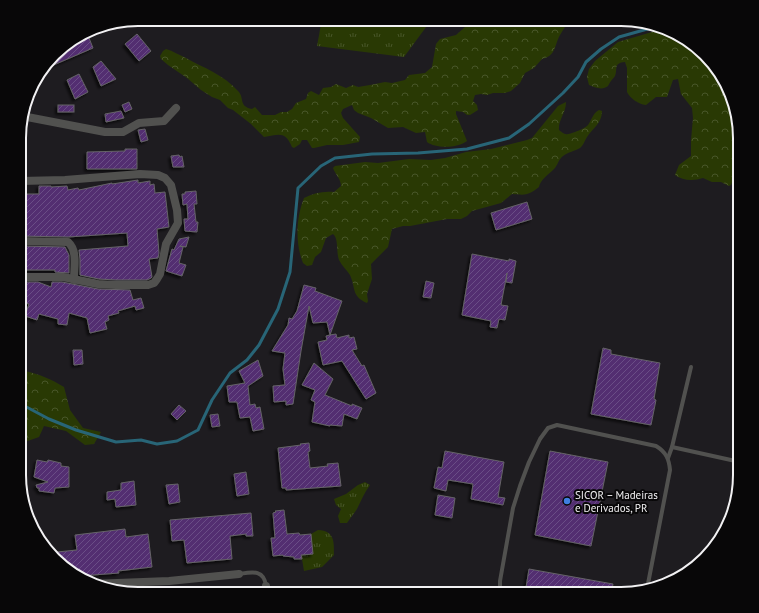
<svg xmlns="http://www.w3.org/2000/svg" width="759" height="613" font-family="'PT Sans',sans-serif">
<style>
.grass{fill:url(#grass-tufts)}
.forest{fill:url(#forest-crowns)}
.lines{fill:none;stroke-linecap:round;stroke-linejoin:round}
.stream{stroke:#286577;stroke-width:3}
.building{fill:url(#building-hatch);stroke:#656367;filter:url(#shadow)}
.lane{stroke:#51514f;stroke-width:4}
.street{stroke:#51514f;stroke-width:8}
.shop-dot{fill:#3f7fe0;stroke:#080708;stroke-width:1.5}
.labels{text-anchor:middle;dominant-baseline:central;stroke-width:4;stroke-linejoin:round;paint-order:stroke}
.poi-label{font-size:11px;fill:#f2f1f3;stroke:#080708;text-anchor:start}
.rim{fill:none;stroke:#f2f1f3;stroke-width:2}
</style>
<defs>
<pattern id="grass-tufts" width="24" height="20" patternUnits="userSpaceOnUse"><rect width="24" height="20" fill="#293904"/><path d="M3 7l-1-3M5 7V3M7 7l1-3M15 17l-1-3M17 17v-4M19 17l1-3" fill="none" stroke="#485629"/></pattern>
<pattern id="forest-crowns" width="20" height="18" patternUnits="userSpaceOnUse"><rect width="20" height="18" fill="#293904"/><path d="M2 6a3 3 0 1 1 6 0M12 15a3 3 0 1 1 6 0" fill="none" stroke="#485629"/></pattern>
<pattern id="building-hatch" width="6" height="6" patternUnits="userSpaceOnUse"><rect width="6" height="6" fill="#522e71"/><path d="M-1 1l2-2M0 6l6-6M5 7l2-2" fill="none" stroke="#6b4d86"/></pattern>
<filter id="shadow"><feDropShadow dx="-2.5" dy="2.5" stdDeviation="1" flood-color="#0009"/></filter>
</defs>
<rect width="100%" height="100%" fill="#1e1c20"/>
<g class="grass">
<path d="M322 19H432L404 57 317 46Z"/>
<path d="M365 482 370 485C364 493 361 501 357 509 354 514 350 518 347 523H340L338 516 341 509 336 505 334 499 346 494 358 485Z"/>
<path d="M318 530C335 531 334 542 334 555L322 567 304 571 301 553 311 534Z"/>
</g>
<g class="forest">
<path d="M476 19H570C567 24 563 30 560 35 554 46 556 56 542 59L534 68 525 73 520 83 511 91 505 93H493L487 95 481 94 475 95 473 101 477 105 478 110 470 115H467L463 112 456 111V114L467 141C458 148 436 149 427 142L425 132 416 133 403 127 388 128 371 118 358 113 354 110 352 105 343 109 341 113 343 118 360 137 359 142 343 145H327L314 148H312L307 140H302L300 144 294 148 292 147C285 130 278 135 264 137L251 124 233 110 228 108 220 100 212 97 201 90 187 78 168 65 161 59 160 56 163 51 166 49C173 51 179 55 186 58 204 68 224 75 238 91 245 98 238 106 252 109L255 107 262 115H275L281 112H287L292 109 296 103 306 99 308 93 311 91 319 95 323 88 331 87 336 84 346 88 353 85 358 87 370 85 385 82 392 83 405 80 409 75 425 73 432 67 436 44 440 39 456 35 465 27 475 23Z"/>
<path d="M665 28 705 54 731 92 732 96 727 99V104L734 106 740 138V168L738 167 731 185 729 186 721 182H712L703 178C694 181 683 181 675 175L679 165 691 156V140L693 118 692 108 681 94 678 79 673 80 667 97H656L646 105C638 104 630 98 627 92V68L625 62C613 63 618 69 615 76 614 78 612 79 611 81 610 82 608 86 608 86 602 91 594 87 589 85L587 77 589 69 595 61 618 42 652 32Z"/>
<path d="M566 102C566 113 558 120 559 130 562 132 564 135 568 134 571 134 586 128 588 125 592 120 592 114 599 110L602 111C602 123 593 128 587 137 585 140 583 146 580 148 575 151 568 152 563 156 558 160 558 165 554 169 549 174 540 180 539 187 528 196 525 195 512 194L501 203 472 211 467 216 461 219H447L410 226H403L392 229 388 247 371 264 372 279 367 294 368 301 367 303C351 296 356 288 350 275 347 270 342 266 339 260 336 252 339 239 333 234L326 238 321 252 315 257 312 265 307 266 303 263C295 243 296 218 304 198 314 193 323 191 334 192L341 186C341 179 335 174 333 168L335 166 365 162 378 163 409 159 431 160 445 158 466 152 491 149 527 140 532 138 558 106Z"/>
<path d="M25 371C39 374 51 379 64 387L70 410 83 428 101 432 94 444 85 445 66 431 44 426 39 437 19 444 20 372Z"/>
</g>
<g class="lines">
<path class="stream" d="M19 403 49 419 76 430 116 442 141 440 157 444 177 441 198 430 212 400 230 373 247 360 259 345 278 309 290 272 298 188 321 166 335 158 372 154 418 153 467 149 509 138 529 124 563 93 578 77 586 62 601 49 619 37 658 26"/>
</g>
<g class="building">
<path d="M87 33 93 48 42 70 60 48Z"/>
<path d="M137 34 151 51 139 61 125 44Z"/>
<path d="M101 61 116 79 101 86 93 67Z"/>
<path d="M79 74 88 92 75 99 67 80Z"/>
<path d="M129 102 132 109 125 112 122 105Z"/>
<rect x="58" y="105" width="16" height="7"/>
<path d="M121 111 124 118 106 122 105 114Z"/>
<path d="M145 129 148 140 141 142 138 130Z"/>
<path d="M125 149H137V169H87V152L125 151Z"/>
<path d="M179 155 180 157 182 156 184 167H173L171 156Z"/>
<path d="M138 180V183L150 181V185L154 184 155 193 165 192 169 227 157 229 159 253 158 258 149 259 152 277 151 278 147 280H116L99 279 80 275V259L79 250 128 246 127 233 68 237 20 236V194H39V186H51V187L67 186 68 190 78 188 79 190 112 183V184Z"/>
<path d="M196 191 197 204H194L196 222H198L197 232 185 231 184 219H188L187 204 183 205 182 194H185V192Z"/>
<path d="M527 202 532 219 496 230 491 213Z"/>
<path d="M189 237 186 247 180 246 183 247 179 263 186 265 182 276 166 271 172 249 174 250 179 239Z"/>
<path d="M20 246 65 247 69 255V273L55 272V270H20Z"/>
<path d="M472 254 509 261V259L516 261 512 283 506 282 507 273 501 305 508 306 505 320 499 319 497 328 490 327 491 321 462 315Z"/>
<path d="M426 281 434 283 431 298 423 297Z"/>
<path d="M23 282H38L51 287 52 282H62L98 289 130 290 133 300 141 298 144 308 136 310 135 306 118 311 119 313 108 316 109 320 105 322 107 329 90 333 87 318 69 313 67 325 58 324V319L39 314 37 320 25 316 29 304 22 302 24 298 20 296V288L21 289Z"/>
<path d="M304 285 316 288 315 291 342 301 330 335 336 334 337 338 349 335V338L354 337 357 349 352 350 362 366 364 365 376 393 366 399 342 361 323 365 318 342 327 340 326 336 330 335 327 322 313 323 309 306 301 351 293 404 286 405V401L274 402 273 386 285 385 283 369 285 353 272 351 288 325 289 318 292 319 297 311Z"/>
<path d="M603 348 611 350V354L660 363 654 399 656 400 651 425 591 414Z"/>
<path d="M73 350H82L83 364 74 365Z"/>
<path d="M258 360 263 376 248 386 250 405 255 404 256 408 260 407 264 429 253 431 250 417 240 418 237 402H229L227 386 245 383 239 371Z"/>
<path d="M314 363 333 379 325 395 352 406V404L362 408 357 419 344 414 342 426 330 425V426L312 422 315 402 311 400 315 390 302 385Z"/>
<path d="M179 405 186 411 177 420 171 414Z"/>
<path d="M218 414 220 426 212 427 210 415Z"/>
<path d="M309 443 310 451 308 452 310 468 328 466 327 464 338 463 341 486 286 490V488H282L278 448 301 445 300 444Z"/>
<path d="M445 451 504 462 498 497 505 498 503 505 471 499 473 484 448 480 446 491 434 488 438 467 442 468Z"/>
<path d="M550 451 608 462 591 546 535 535Z"/>
<path d="M37 460 47 462 48 460 61 463V466L69 467V487L55 488 54 493 39 491V488H37L36 485 48 482 34 477Z"/>
<path d="M246 472 249 494 237 496 234 474Z"/>
<path d="M134 481 136 505 116 507 115 499 107 500V492L121 490V483Z"/>
<path d="M178 484 180 502 169 504 166 485Z"/>
<path d="M438 495 455 498 452 518 435 515Z"/>
<path d="M284 510 287 534 299 533 300 535 311 534 313 554 301 555 302 559H294V557L283 556V555L273 556 271 538H275L273 513 276 512 275 511Z"/>
<path d="M251 513 253 536H246V534L230 536 232 559 187 563 184 540 172 541 170 520Z"/>
<path d="M125 529 126 537 148 534 152 567 118 571 119 573 80 576 58 562 57 552 77 550 75 535Z"/>
<path d="M529 569 613 584 611 594H525Z"/>
</g>
<g class="lines">
<g class="lane">
<path d="M672 447 740 462"/>
<path d="M668 458 672 447 691 367"/>
<path d="M239 574C252 572 264 569 266 586"/>
<path d="M500 594V581L513 508 520 486 529 462 540 439 548 428 557 425 656 446C666 452 669 459 670 470L647 589"/>
</g>
<g class="street">
<path d="M22 116 105 132H123L139 123 164 121 176 108"/>
<path d="M20 241 68 242C78 251 74 267 74 280"/>
<path d="M20 277H63L98 284 116 285H148L154 283 157 279 160 274 166 244 178 223 177 210 171 185 165 178 158 175 140 174 65 180 20 181"/>
<path d="M91 584 169 581 239 574"/>
<path d="M266 586 267 594"/>
</g>
</g>
<circle class="shop-dot" cx="567" cy="501" r="4"/>
<g class="labels">
<g class="poi-label">
<text x="575" y="495">SICOR – Madeiras<tspan x="575" dy="13">e Derivados, PR</tspan></text>
</g>
</g>
<path d="M0 0H759V613H0ZM138 26H621A112 112 0 0 1 733 138V475A112 112 0 0 1 621 587H138A112 112 0 0 1 26 475V138A112 112 0 0 1 138 26Z" fill="#080708" fill-rule="evenodd"/>
<path class="rim" d="M138 26H621A112 112 0 0 1 733 138V475A112 112 0 0 1 621 587H138A112 112 0 0 1 26 475V138A112 112 0 0 1 138 26Z"/>
</svg>
